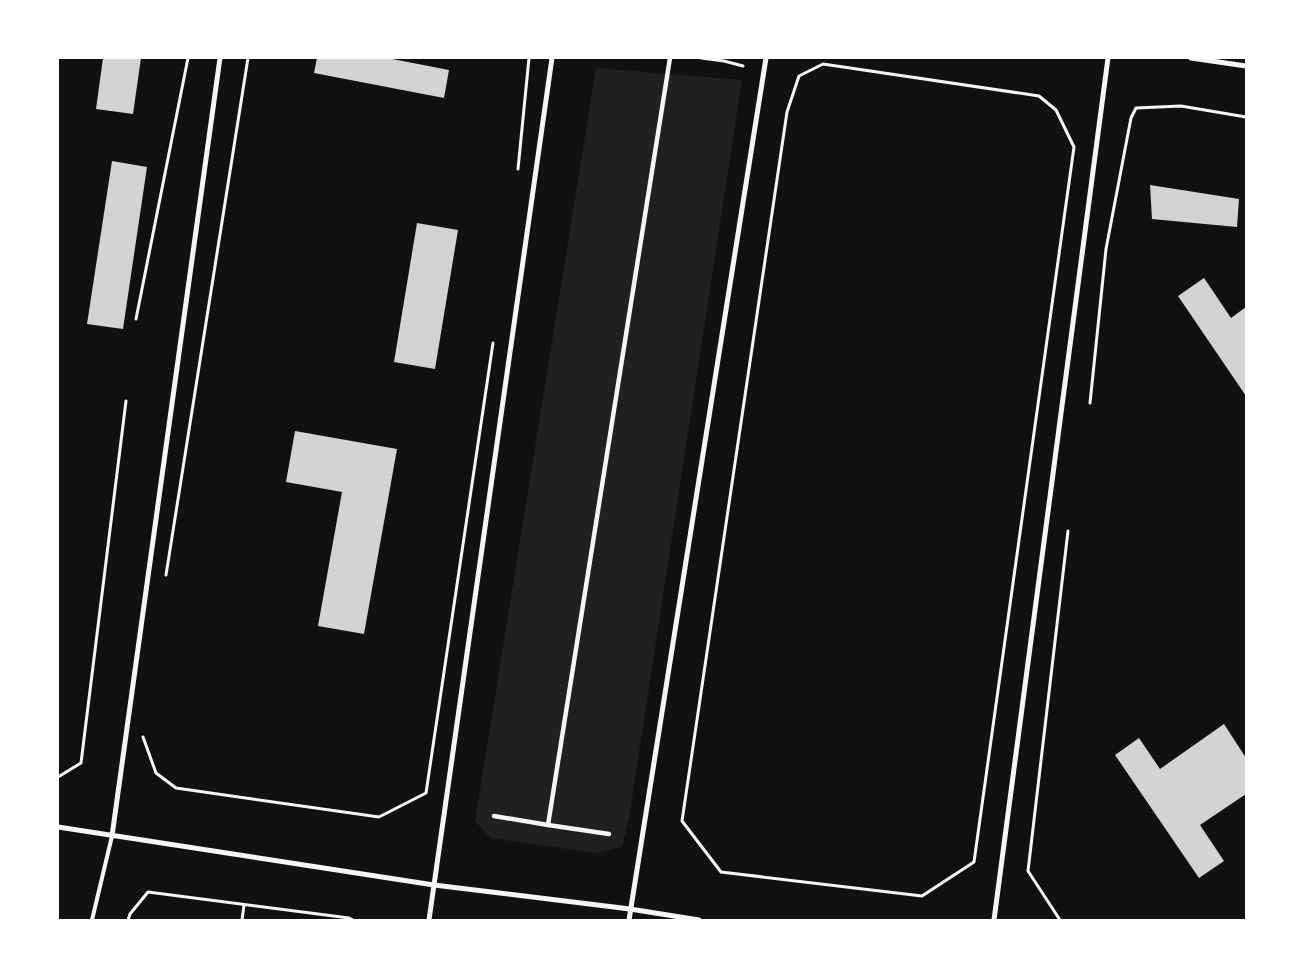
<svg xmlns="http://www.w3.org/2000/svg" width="1304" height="978" font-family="'Public Sans',sans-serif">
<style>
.green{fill:#202020}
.building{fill:#d3d3d3}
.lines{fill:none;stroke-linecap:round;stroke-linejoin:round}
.path{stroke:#f5f5f5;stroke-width:3}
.service{stroke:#f5f5f5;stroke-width:4}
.pedestrian{stroke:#f5f5f5;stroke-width:4.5}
.minor{stroke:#f5f5f5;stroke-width:5}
</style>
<rect width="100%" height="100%" fill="#111"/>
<!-- green -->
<polygon class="green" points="596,68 742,80 629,818 622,847 596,853 491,838 475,821"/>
<!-- building -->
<g class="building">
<polygon points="103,58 141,58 133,114 96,109"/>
<polygon points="317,58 387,58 449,70 444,98 314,73"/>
<polygon points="112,161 147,167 123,329 87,324"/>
<polygon points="1150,185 1239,199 1237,227 1152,219"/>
<polygon points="417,223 458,230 435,369 394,362"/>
<polygon points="1204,278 1231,318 1246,307 1246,396 1178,296"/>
<polygon points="295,431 397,449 364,634 318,626 342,492 286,482"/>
<polygon points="1224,724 1246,758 1246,794 1200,825 1224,861 1199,878 1115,755 1139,738 1160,769"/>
</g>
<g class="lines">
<!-- path -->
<g class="path">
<polyline points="701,58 724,61 743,66"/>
<polygon points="823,64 1039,96 1056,110 1074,147 974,862 922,896 721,872 682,821 787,112 799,76"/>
<polyline points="518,169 529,58"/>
<polyline points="136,319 188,58"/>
<polyline points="1090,403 1106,249 1131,118 1136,108 1181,106 1246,117"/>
<polyline points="166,575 248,58"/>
<polyline points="143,737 156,773 176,788 379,817 426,793 493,343"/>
<polyline points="58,777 81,763 126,401"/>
<polyline points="128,920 130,914 148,892 349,918 353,920"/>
<polyline points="242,920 244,905"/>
<polyline points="1060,920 1028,871 1068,531"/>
</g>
<!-- service -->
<polyline class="service" points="92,920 112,836"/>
<!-- pedestrian -->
<g class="pedestrian">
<polyline points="494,816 548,825 670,58"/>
<polyline points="548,825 609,834"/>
</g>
<!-- minor -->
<g class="minor">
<polyline points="1191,58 1246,66"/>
<polyline points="58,827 434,885 630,909 699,920"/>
<polyline points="112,836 220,58"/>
<polyline points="429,920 552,58"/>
<polyline points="629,920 766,58"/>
<polyline points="994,920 1108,58"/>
</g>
</g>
<!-- border -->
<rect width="1304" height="978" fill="none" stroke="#ffffff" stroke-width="118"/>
</svg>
